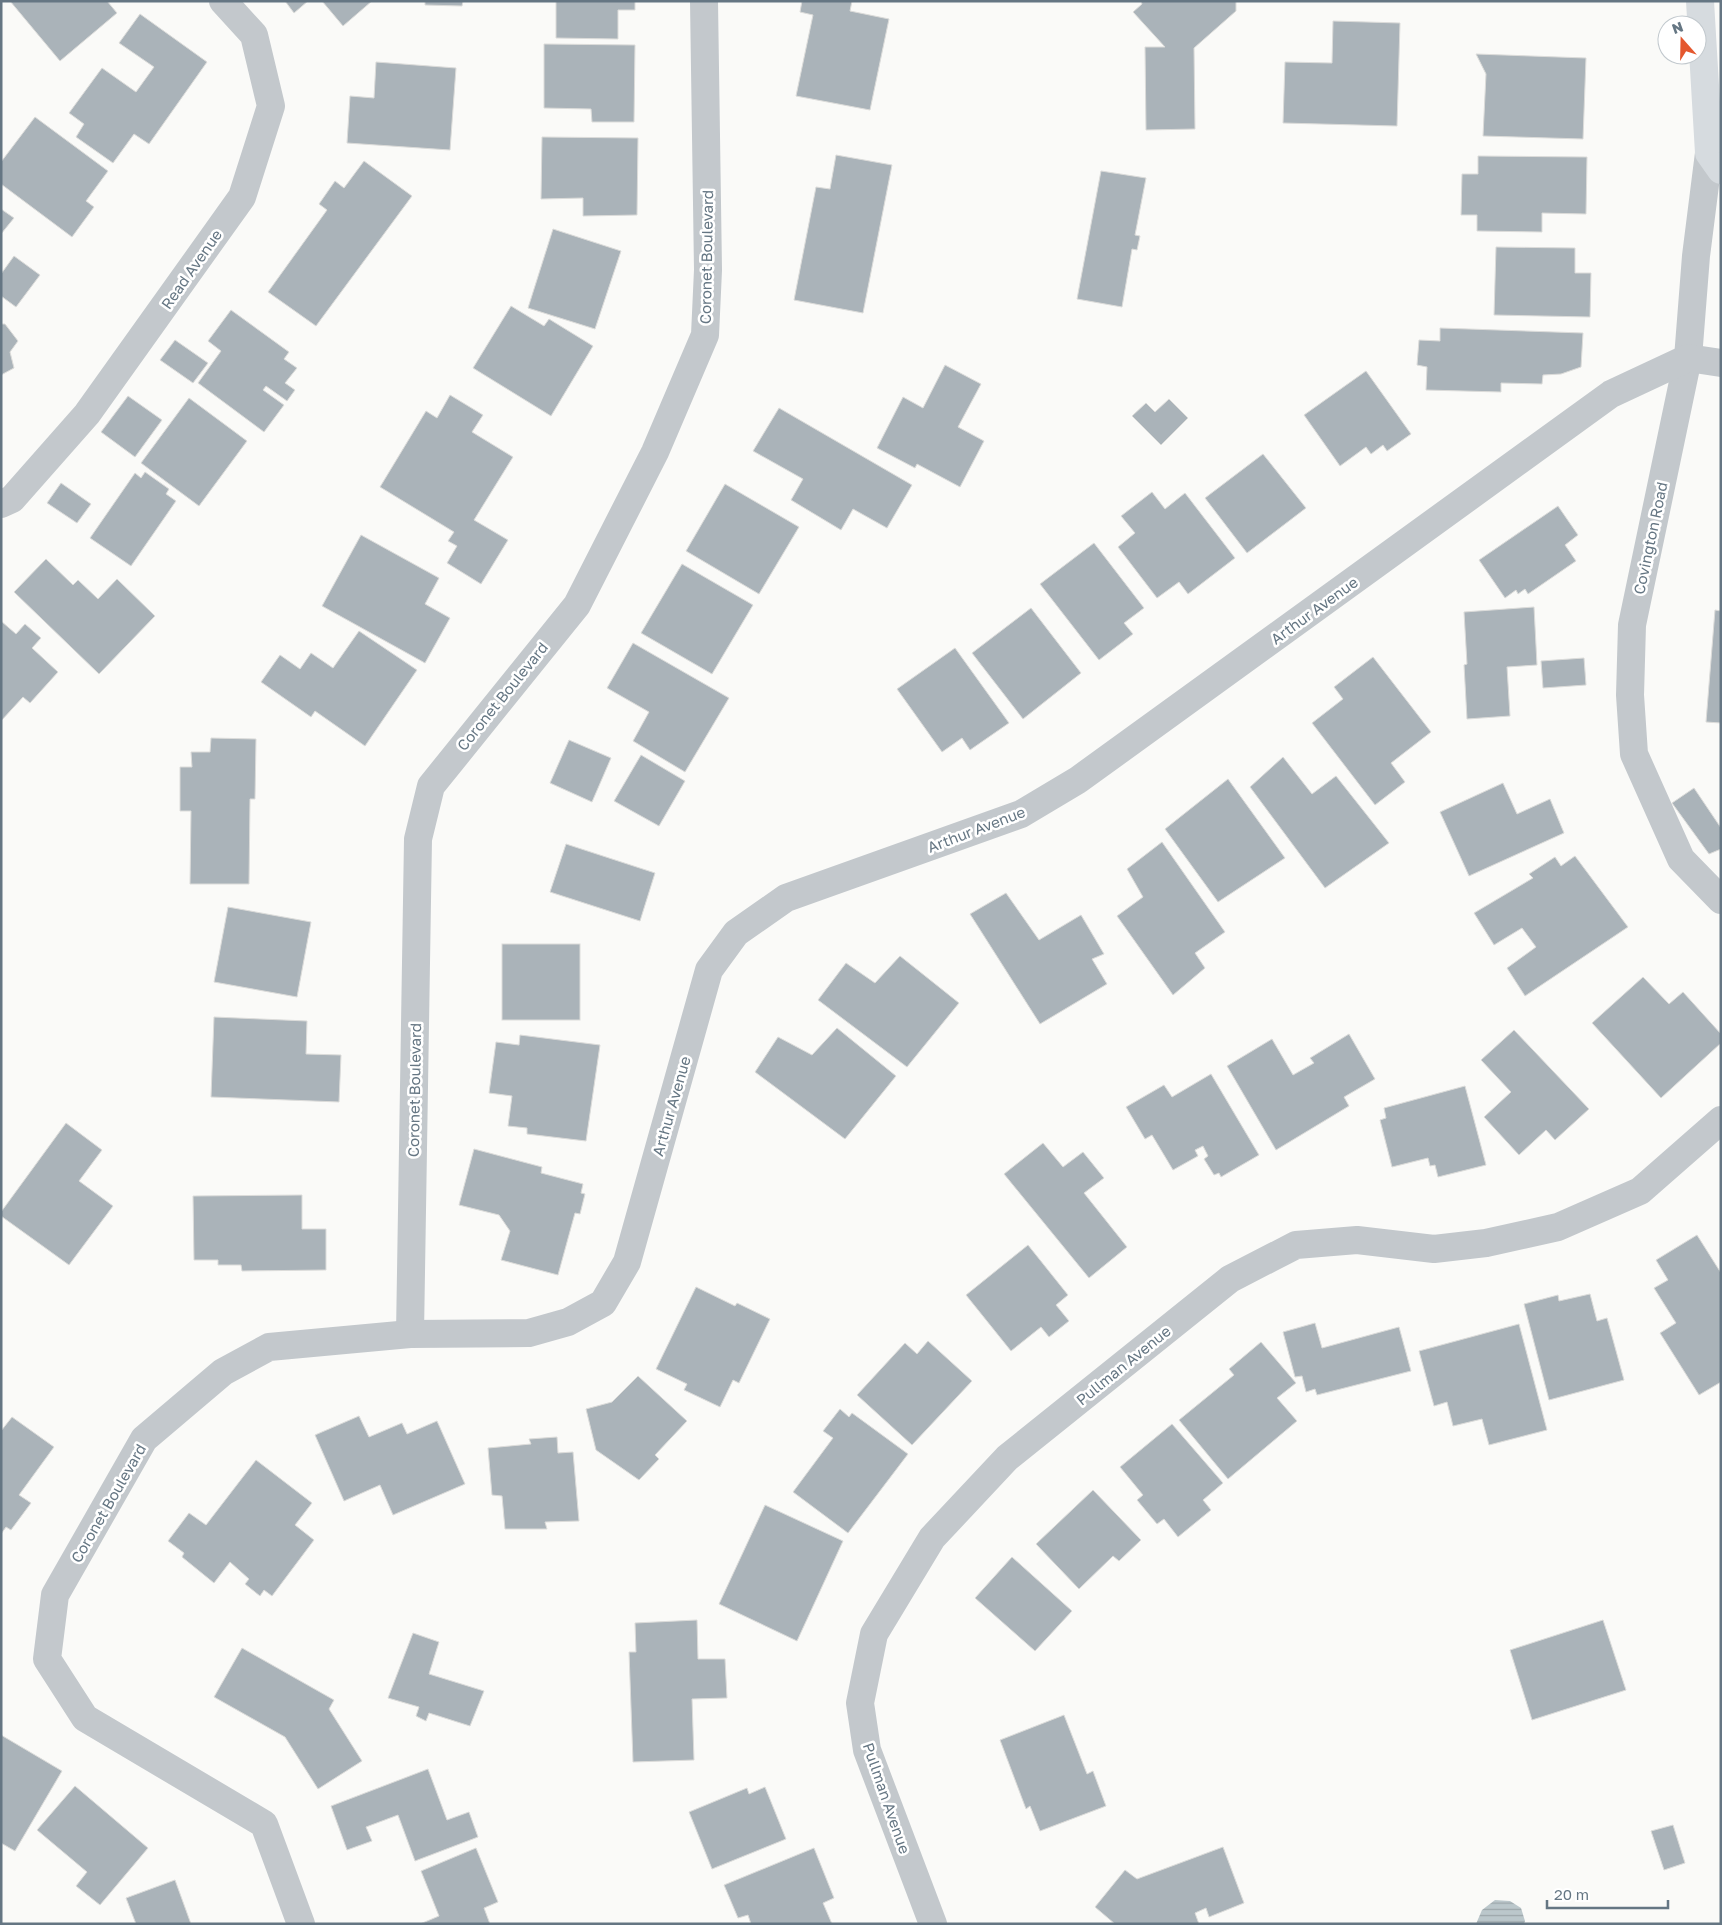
<svg xmlns="http://www.w3.org/2000/svg" width="1722" height="1925" font-family="'Golos Text',sans-serif">
<style>
.water{fill:url(#water-rules)}
.building{fill:#aab3b9;stroke:#dcdcda}
.lines{fill:none;stroke-linecap:round;stroke-linejoin:round}
.street{stroke:#c3c8cc;stroke-width:28}
.secondary{stroke:#d6dbdf;stroke-width:28}
.labels{text-anchor:middle;dominant-baseline:central;stroke-width:5;stroke-linejoin:round;paint-order:stroke}
.street-label{font-size:15px;fill:#657683;stroke:#fff}
</style>
<defs>
<pattern id="water-rules" width="6" height="5" patternUnits="userSpaceOnUse" patternTransform="scale(1.25)"><rect width="6" height="5" fill="#bbc7cb"/><path d="M0 2.5h6" fill="none" stroke="#9ca6aa"/></pattern>
</defs>
<rect width="100%" height="100%" fill="#fafaf8"/>
<!-- water -->
<polygon class="water" points="1495,1900 1510,1901 1521,1908 1525,1921 1524,1924 1476,1924 1482,1910"/>
<!-- building -->
<g class="building">
<polygon points="10,1 107,1 117,13 60,61"/>
<polygon points="285,1 308,1 294,13"/>
<polygon points="322,1 372,1 343,26"/>
<polygon points="425,1 463,1 462,6 425,5"/>
<polygon points="556,1 635,1 635,10 618,10 618,39 556,38"/>
<polygon points="802,1 852,1 850,11 889,19 870,110 796,96 813,15 800,12"/>
<polygon points="1141,1 1236,1 1236,11 1194,48 1195,129 1146,130 1145,47 1165,47 1133,12 1142,4"/>
<polygon points="140,14 207,62 149,144 134,134 113,163 76,137 84,124 69,113 102,68 136,92 154,67 119,43"/>
<polygon points="1333,21 1400,23 1397,126 1283,123 1285,62 1332,63"/>
<polygon points="544,44 635,45 634,122 592,122 591,109 544,108"/>
<polygon points="1476,54 1586,58 1583,139 1483,136 1486,74"/>
<polygon points="376,62 456,68 450,150 347,143 350,96 374,98"/>
<polygon points="35,117 108,171 86,201 94,207 72,237 1,184 1,162"/>
<polygon points="542,137 638,138 637,215 583,216 583,198 541,199"/>
<polygon points="836,155 892,165 863,313 794,300 816,187 830,189"/>
<polygon points="1478,156 1587,157 1586,214 1542,213 1542,232 1477,231 1477,215 1461,215 1462,174 1478,174"/>
<polygon points="364,161 412,196 316,326 268,292 327,210 319,204 335,181 344,188"/>
<polygon points="1101,171 1146,178 1135,235 1140,236 1137,250 1132,249 1122,307 1077,299"/>
<polygon points="1,209 14,218 1,234"/>
<polygon points="553,229 621,251 595,329 528,308"/>
<polygon points="1496,247 1575,248 1575,273 1591,273 1590,317 1494,315"/>
<polygon points="14,256 40,275 16,307 1,296 1,274"/>
<polygon points="511,306 544,326 549,319 593,346 551,416 473,368"/>
<polygon points="231,310 289,352 284,359 297,368 285,383 295,390 287,401 266,386 263,390 284,405 264,432 198,383 221,351 208,341"/>
<polygon points="1,324 5,324 18,341 10,352 14,368 1,375"/>
<polygon points="1440,328 1583,333 1581,367 1561,374 1543,375 1542,384 1501,383 1501,392 1426,390 1427,367 1417,365 1419,340 1440,341"/>
<polygon points="175,340 208,363 193,383 160,360"/>
<polygon points="945,365 981,384 958,427 984,441 960,487 917,464 915,468 877,448 903,397 923,408"/>
<polygon points="1366,371 1411,434 1387,451 1383,445 1371,454 1366,447 1340,466 1304,415"/>
<polygon points="450,395 483,415 472,432 513,457 474,520 508,540 481,584 447,563 457,546 448,541 454,532 380,487 426,411 437,418"/>
<polygon points="128,396 162,420 135,457 101,432"/>
<polygon points="189,398 247,441 199,506 141,463"/>
<polygon points="1169,399 1188,418 1161,445 1132,416 1146,403 1155,412"/>
<polygon points="779,408 912,485 887,528 853,509 841,530 791,500 803,479 753,451"/>
<polygon points="1263,454 1306,508 1247,553 1205,498"/>
<polygon points="145,472 169,489 166,494 176,501 131,566 90,538 135,473 141,478"/>
<polygon points="61,483 91,504 77,523 47,503"/>
<polygon points="725,484 799,527 759,594 686,551"/>
<polygon points="1152,492 1165,509 1185,493 1235,558 1188,594 1179,582 1157,598 1118,547 1135,533 1121,516"/>
<polygon points="1558,506 1578,535 1565,545 1576,561 1528,594 1525,589 1518,594 1516,590 1505,598 1479,560"/>
<polygon points="361,535 439,578 425,604 450,618 425,663 322,606"/>
<polygon points="1094,543 1144,608 1124,623 1133,634 1099,660 1040,584"/>
<polygon points="46,559 73,585 78,580 98,599 117,579 155,616 99,674 14,592"/>
<polygon points="682,564 753,605 712,674 641,633"/>
<polygon points="1534,607 1537,665 1507,667 1510,716 1467,719 1464,665 1467,664 1464,612"/>
<polygon points="1031,608 1081,673 1023,719 972,653"/>
<polygon points="1715,610 1721,611 1721,723 1706,722"/>
<polygon points="1,621 16,634 25,624 41,638 32,648 58,672 30,703 23,697 1,721"/>
<polygon points="359,631 417,670 365,746 315,711 311,717 261,682 280,655 300,669 311,653 333,668"/>
<polygon points="633,643 729,698 685,772 633,741 649,712 607,688"/>
<polygon points="955,648 1009,723 970,750 962,738 942,752 897,689"/>
<polygon points="1373,657 1431,732 1391,763 1405,782 1375,805 1312,723 1343,699 1334,687"/>
<polygon points="1584,658 1586,685 1543,688 1541,661"/>
<polygon points="211,738 256,739 255,799 250,799 249,884 190,884 191,811 180,811 180,767 192,767 191,752 210,752"/>
<polygon points="569,740 611,758 592,802 550,783"/>
<polygon points="641,755 685,781 659,826 614,801"/>
<polygon points="1283,757 1312,794 1336,776 1389,843 1325,888 1250,787"/>
<polygon points="1228,779 1285,858 1218,902 1165,829"/>
<polygon points="1503,783 1517,814 1550,799 1564,833 1469,876 1440,812"/>
<polygon points="1694,788 1721,828 1721,849 1709,854 1672,803"/>
<polygon points="1162,842 1225,932 1195,953 1205,968 1173,995 1117,916 1143,897 1127,869"/>
<polygon points="566,844 655,873 640,921 550,892"/>
<polygon points="1575,856 1628,927 1525,996 1507,968 1536,947 1522,928 1494,945 1474,913 1533,878 1529,874 1555,857 1561,866"/>
<polygon points="1006,893 1039,940 1081,915 1104,954 1092,959 1107,984 1040,1024 970,914"/>
<polygon points="228,907 311,922 297,997 214,982"/>
<rect x="502" y="944" width="78" height="76"/>
<polygon points="900,956 959,1003 907,1067 818,1000 846,963 875,983"/>
<polygon points="1643,977 1669,1004 1683,992 1721,1034 1721,1043 1661,1098 1592,1023"/>
<polygon points="214,1017 307,1021 306,1054 341,1055 339,1102 211,1097"/>
<polygon points="837,1028 896,1076 845,1139 755,1072 778,1037 812,1055"/>
<polygon points="1514,1030 1589,1109 1555,1140 1546,1130 1519,1155 1484,1117 1511,1092 1481,1060"/>
<polygon points="1349,1034 1375,1079 1344,1097 1349,1106 1276,1150 1227,1066 1272,1039 1293,1075 1314,1063 1310,1058"/>
<polygon points="520,1035 600,1045 586,1141 527,1134 527,1128 508,1126 512,1096 489,1093 496,1042 519,1045"/>
<polygon points="1211,1074 1259,1155 1221,1177 1219,1173 1214,1175 1204,1159 1208,1156 1203,1146 1195,1150 1198,1156 1173,1170 1152,1135 1145,1139 1126,1107 1164,1085 1172,1097"/>
<polygon points="1465,1086 1486,1165 1438,1177 1435,1165 1430,1166 1428,1158 1392,1167 1380,1120 1386,1118 1384,1108"/>
<polygon points="66,1123 102,1150 79,1181 113,1206 69,1265 1,1216 1,1212"/>
<polygon points="1043,1143 1063,1167 1083,1152 1104,1178 1084,1193 1127,1247 1089,1278 1004,1174"/>
<polygon points="474,1149 542,1167 541,1173 583,1184 581,1193 585,1194 580,1214 575,1213 558,1275 501,1260 510,1231 499,1215 459,1205"/>
<polygon points="302,1195 302,1229 326,1229 326,1270 242,1271 241,1265 218,1265 218,1260 194,1260 193,1196"/>
<polygon points="1697,1235 1721,1273 1721,1382 1699,1395 1660,1333 1676,1323 1654,1288 1668,1280 1656,1260"/>
<polygon points="1028,1245 1068,1295 1056,1305 1069,1321 1049,1337 1041,1327 1011,1351 966,1295"/>
<polygon points="696,1287 735,1306 737,1303 770,1319 739,1383 733,1380 720,1407 684,1390 687,1384 656,1369"/>
<polygon points="1590,1294 1597,1321 1607,1318 1624,1380 1549,1400 1524,1304 1558,1295 1559,1301"/>
<polygon points="1315,1323 1322,1348 1399,1327 1411,1371 1317,1395 1315,1389 1306,1392 1302,1376 1295,1377 1283,1332"/>
<polygon points="1519,1324 1547,1430 1489,1445 1482,1419 1453,1426 1447,1402 1434,1406 1419,1351"/>
<polygon points="928,1341 972,1381 912,1445 857,1395 905,1343 917,1354"/>
<polygon points="1261,1342 1296,1383 1277,1398 1297,1421 1228,1479 1179,1420 1234,1375 1229,1369"/>
<polygon points="638,1376 687,1421 655,1455 659,1459 639,1480 596,1450 586,1409 612,1402"/>
<polygon points="840,1409 849,1417 852,1413 908,1454 848,1533 793,1492 833,1438 823,1431"/>
<polygon points="359,1416 369,1437 402,1423 407,1434 437,1421 465,1484 393,1515 380,1485 344,1501 315,1435"/>
<polygon points="12,1417 54,1447 19,1495 31,1503 11,1530 6,1527 1,1534 1,1431"/>
<polygon points="1172,1424 1223,1483 1203,1500 1211,1510 1178,1537 1164,1519 1157,1524 1137,1500 1143,1495 1120,1467"/>
<polygon points="557,1437 558,1453 573,1452 579,1521 545,1522 547,1529 505,1529 502,1496 492,1495 488,1448 531,1444 529,1439"/>
<polygon points="256,1460 312,1503 295,1525 314,1540 272,1596 264,1590 260,1596 245,1584 249,1579 230,1562 214,1583 182,1557 184,1553 168,1541 189,1513 206,1525"/>
<polygon points="1093,1490 1141,1540 1119,1561 1113,1556 1079,1589 1036,1544"/>
<polygon points="765,1505 843,1541 797,1641 719,1604"/>
<polygon points="1012,1557 1072,1611 1035,1651 975,1598"/>
<polygon points="697,1620 698,1659 725,1659 727,1698 692,1699 694,1760 633,1762 629,1652 636,1652 635,1623"/>
<polygon points="1603,1620 1626,1690 1532,1720 1510,1650"/>
<polygon points="413,1633 439,1642 429,1674 484,1691 470,1726 429,1713 426,1721 416,1716 419,1707 388,1698"/>
<polygon points="242,1648 334,1700 329,1709 362,1761 318,1789 285,1737 214,1697"/>
<polygon points="1064,1715 1087,1774 1093,1771 1106,1806 1040,1831 1030,1806 1026,1809 1000,1740"/>
<polygon points="1,1735 62,1771 15,1851 1,1843"/>
<polygon points="428,1769 447,1820 469,1812 478,1837 415,1861 398,1815 366,1827 372,1841 347,1850 331,1806"/>
<polygon points="75,1786 148,1848 100,1905 76,1886 87,1872 37,1830"/>
<polygon points="765,1787 786,1839 712,1869 689,1812 747,1788 749,1794"/>
<polygon points="1673,1825 1685,1863 1664,1870 1651,1831"/>
<polygon points="1223,1847 1244,1903 1209,1917 1206,1908 1195,1913 1199,1924 1115,1924 1095,1907 1125,1870 1137,1879"/>
<polygon points="476,1848 498,1902 484,1908 490,1924 420,1924 439,1916 421,1871"/>
<polygon points="814,1848 834,1898 823,1903 832,1924 751,1924 748,1915 738,1918 724,1885"/>
<polygon points="175,1880 191,1924 136,1924 126,1898"/>
</g>
<g class="lines">
<!-- street -->
<g class="street">
<polyline points="1709,153 1696,256 1688,358 1632,625 1630,695 1634,754 1681,859 1721,900"/>
<polyline points="1,504 12,499 87,414 242,197 271,106 254,35 223,1"/>
<polyline points="410,1334 418,839 431,786 577,605 655,452 705,335 708,270 704,1"/>
<polyline points="301,1924 264,1824 85,1718 47,1659 55,1595 144,1439 223,1372 269,1347 410,1334 529,1333 568,1322 603,1303 627,1262 709,970 736,933 786,898 1021,814 1078,780 1611,394 1688,358 1721,363"/>
<polyline points="933,1924 867,1750 860,1703 874,1634 932,1538 1007,1458 1230,1279 1296,1245 1357,1240 1434,1249 1486,1243 1558,1227 1640,1191 1721,1120"/>
</g>
<!-- secondary -->
<polyline class="secondary" points="1700,1 1709,153 1721,170"/>
</g>
<g class="labels">
<!-- street labels -->
<g class="street-label">
<text transform="translate(706 257) rotate(-89)">Coronet Boulevard</text>
<text transform="translate(191 269) rotate(-55)">Read Avenue</text>
<text transform="translate(1650 538) rotate(-78)">Covington Road</text>
<text transform="translate(1314 610) rotate(-36)">Arthur Avenue</text>
<text transform="translate(502 696) rotate(-51)">Coronet Boulevard</text>
<text transform="translate(976 829) rotate(-21)">Arthur Avenue</text>
<text transform="translate(414 1090) rotate(-89)">Coronet Boulevard</text>
<text transform="translate(671 1106) rotate(-74)">Arthur Avenue</text>
<text transform="translate(1123 1365) rotate(-39)">Pullman Avenue</text>
<text transform="translate(108 1503) rotate(-60)">Coronet Boulevard</text>
<text transform="translate(887 1798) rotate(71)">Pullman Avenue</text>
</g>
</g>
<!-- border -->
<rect width="1722" height="1925" fill="none" stroke="#657683" stroke-width="5"/>
<!-- north arrow -->
<g transform="translate(1682 40) rotate(340)"><circle r="24" fill="#ffffff" stroke="#c1c8cd"/>
<path d="M0-4L9 19L0 12L-9 19Z" fill="#e4572e"/>
<text y="-8" font-size="14" font-weight="bold" text-anchor="middle" fill="#657683">N</text>
</g>
<!-- scale -->
<path d="M1547 1900v8h121v-8" fill="none" stroke="#657683" stroke-width="2.5"/>
<text x="1554" y="1900" font-size="15" fill="#657683" stroke="#ffffff" stroke-width="4" paint-order="stroke">20 m</text>
</svg>
